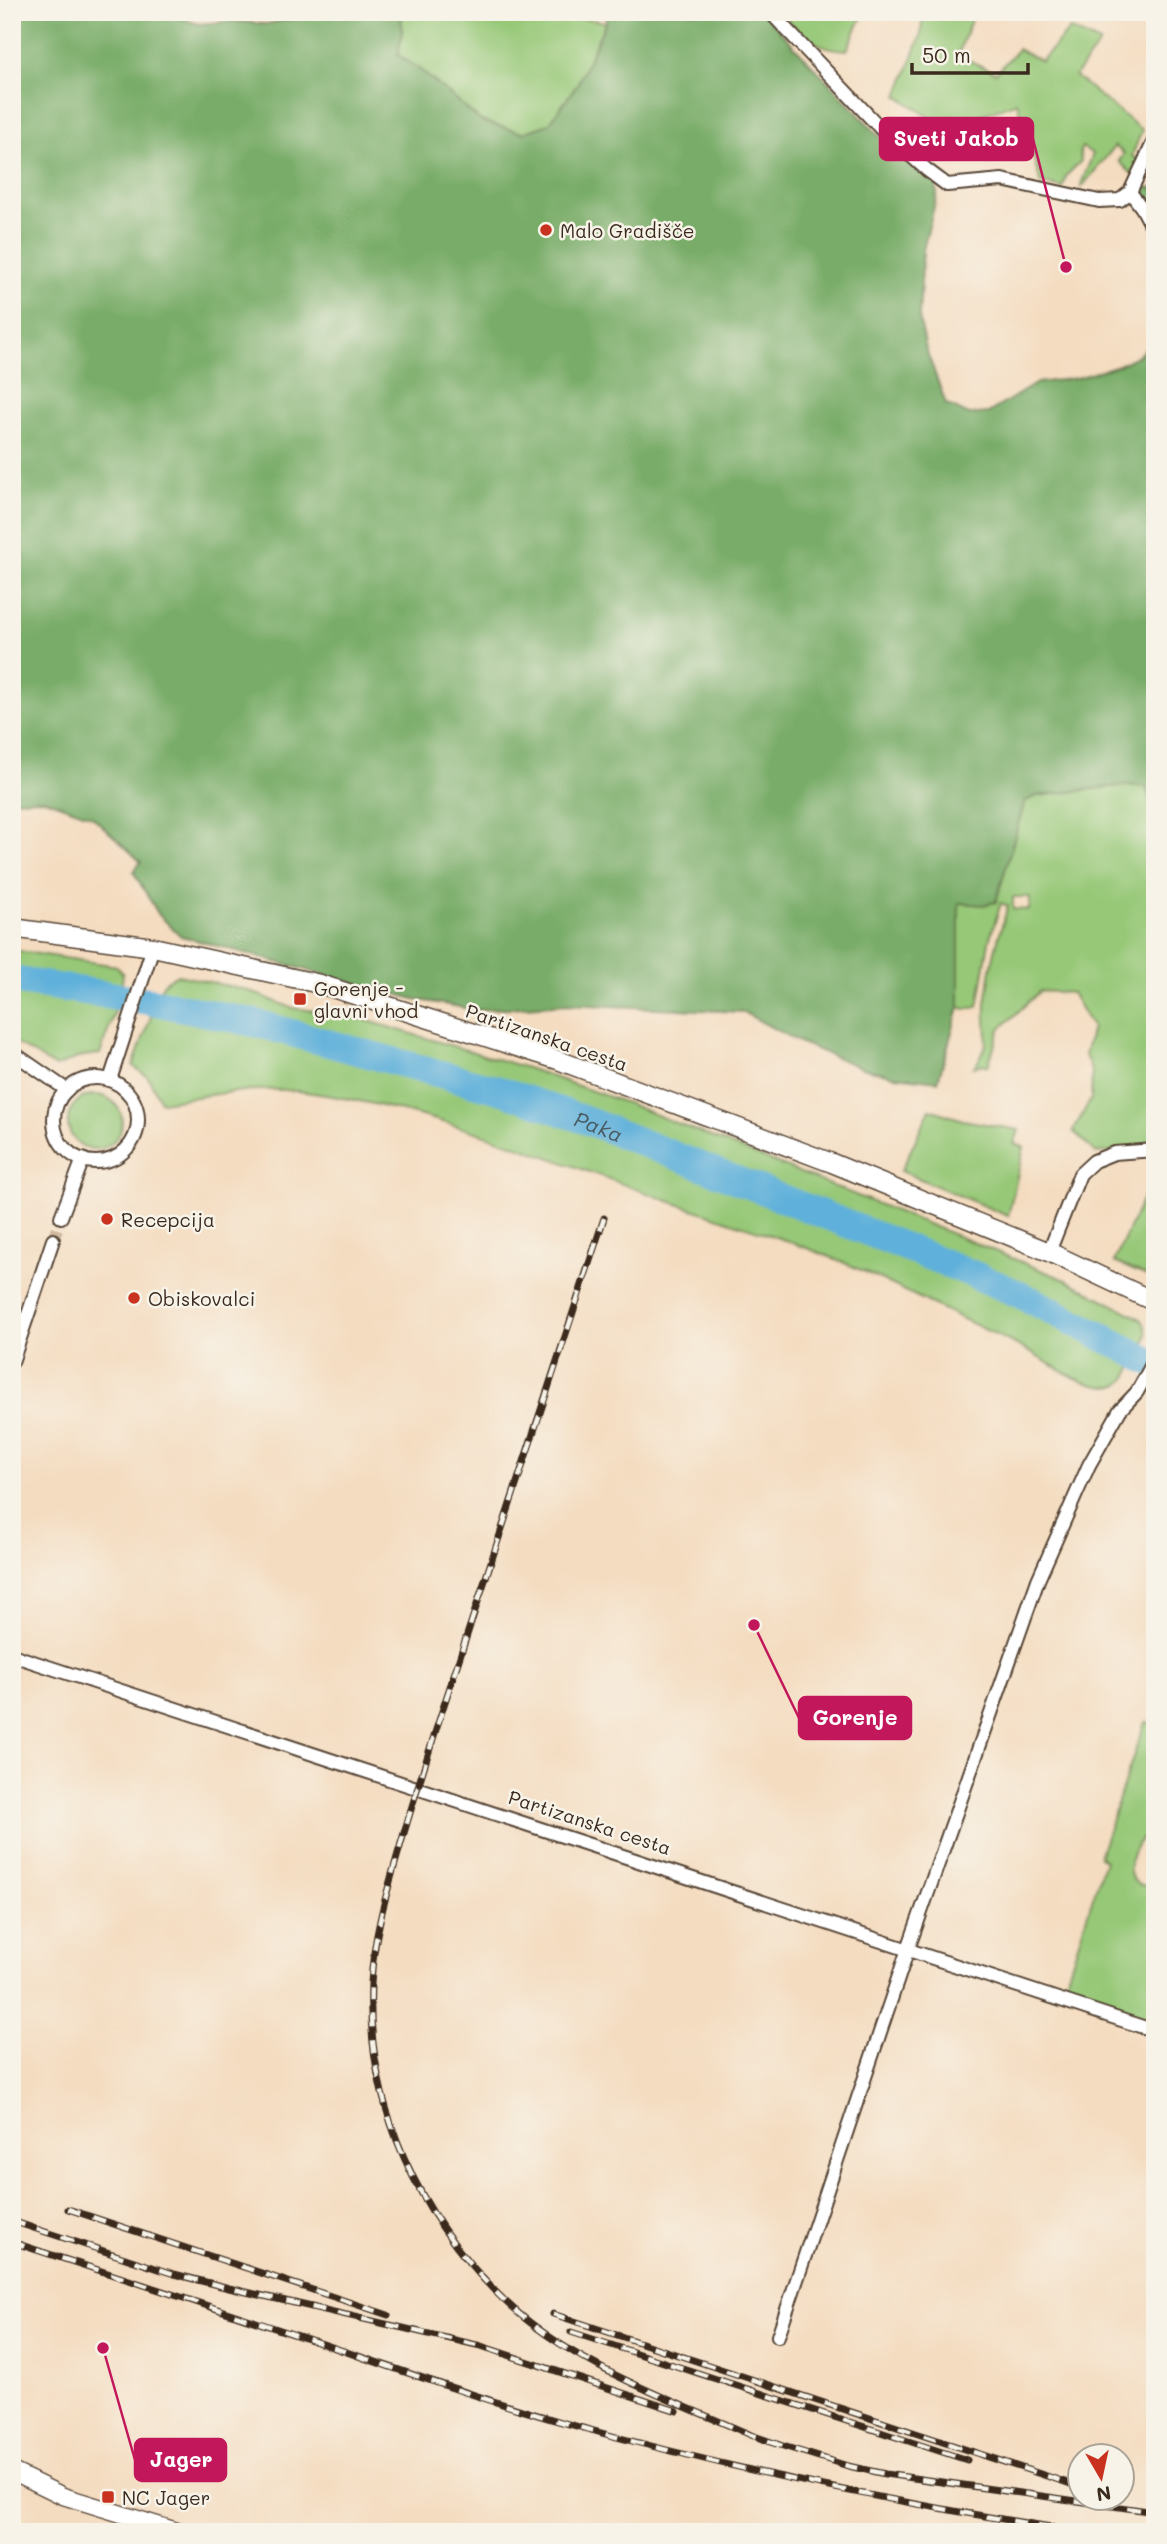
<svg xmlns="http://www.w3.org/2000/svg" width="1167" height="2544" font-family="Mali,sans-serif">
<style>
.green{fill:#96c877;stroke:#68794a;stroke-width:2;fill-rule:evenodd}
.forest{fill:#78ac68;stroke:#5a6b43;stroke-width:2}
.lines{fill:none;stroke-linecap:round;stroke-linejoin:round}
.river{stroke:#5fb0da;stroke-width:28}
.minor-tunnel{stroke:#cfb8a0;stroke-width:12;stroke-dasharray:12 6;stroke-linecap:butt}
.minor-casing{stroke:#574536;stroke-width:16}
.tertiary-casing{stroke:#574536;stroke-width:19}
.secondary-casing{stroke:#574536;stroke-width:21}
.minor{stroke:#fff;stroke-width:12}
.tertiary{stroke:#fff;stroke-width:16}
.secondary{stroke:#fff;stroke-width:18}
.rail-casing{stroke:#3b2a1e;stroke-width:7}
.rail{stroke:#f7f3e8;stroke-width:4.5;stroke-dasharray:13;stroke-linecap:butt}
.poi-dot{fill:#c8321e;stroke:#f7f3e8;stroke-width:2.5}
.labels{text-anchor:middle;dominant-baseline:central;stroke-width:5;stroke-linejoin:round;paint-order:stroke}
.poi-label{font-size:19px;fill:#3b2a1e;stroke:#f7f3e8;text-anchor:start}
.street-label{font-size:19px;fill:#3b2a1e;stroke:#f7f3e8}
.water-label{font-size:21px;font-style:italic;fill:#485960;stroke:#f7f3e8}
.leader{fill:none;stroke:#c2185b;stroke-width:2.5}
.callout-dot{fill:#c2185b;stroke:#f7f3e8;stroke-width:2.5}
.callout{fill:#c2185b;stroke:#c2185b;stroke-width:2.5}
.callout-label{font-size:21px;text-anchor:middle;font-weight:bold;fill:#fff}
</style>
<rect width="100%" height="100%" fill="#f7f3e8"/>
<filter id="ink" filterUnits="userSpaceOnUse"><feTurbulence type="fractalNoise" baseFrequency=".0143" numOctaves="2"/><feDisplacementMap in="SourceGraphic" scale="14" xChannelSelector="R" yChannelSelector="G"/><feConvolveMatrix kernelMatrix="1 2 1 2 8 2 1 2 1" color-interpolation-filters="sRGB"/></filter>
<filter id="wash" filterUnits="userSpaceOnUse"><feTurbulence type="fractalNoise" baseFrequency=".00686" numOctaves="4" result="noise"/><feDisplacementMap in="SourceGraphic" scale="28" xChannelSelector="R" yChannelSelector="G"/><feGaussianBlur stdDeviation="1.57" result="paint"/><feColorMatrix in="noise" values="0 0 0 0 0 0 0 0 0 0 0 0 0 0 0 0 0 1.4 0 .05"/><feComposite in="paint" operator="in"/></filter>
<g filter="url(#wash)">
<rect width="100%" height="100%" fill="#f4dcc0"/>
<!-- green -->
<g class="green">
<polygon points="401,12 580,12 580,18 606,22 577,85 560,108 549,124 523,133 481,121 419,69 398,55 402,34"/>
<path d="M 779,12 L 864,12 L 847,50 C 815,49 801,34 779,12 Z"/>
<polygon points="923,12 974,12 958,55 996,73 1018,49 1041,61 1070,29 1100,43 1075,76 1142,130 1132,156 1139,160 1132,174 1119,161 1124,154 1115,146 1081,188 1081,184 1093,154 1082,147 1080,151 1081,161 1066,176 1063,188 1041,183 1017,102 946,128 898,96 921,35"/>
<path d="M 1126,785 L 1146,787 L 1155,818 L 1155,1136 L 1151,1148 L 1096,1153 L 1073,1131 L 1091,1099 L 1092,1073 L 1085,1055 L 1092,1027 L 1072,993 L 1040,991 L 1000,1029 L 988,1066 L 983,1064 L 974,1067 C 994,1041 984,1032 986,1004 C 987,995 989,985 990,976 C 993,952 1001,929 1008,906 L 1001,903 L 989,941 L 978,1007 L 966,1009 L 959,1007 L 959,902 L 983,905 L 996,902 L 1025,801 L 1036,796 ZM 1013,897 L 1030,897 L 1029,910 L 1013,909 Z"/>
<polygon points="12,950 117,966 123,974 121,991 12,974"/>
<path d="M 178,975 L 246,990 L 292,1008 L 348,1015 L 527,1068 L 629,1104 L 997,1252 L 1068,1281 L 1141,1319 C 1149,1329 1147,1338 1143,1349 L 1010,1282 L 604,1120 L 460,1072 L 376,1048 L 158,996 C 162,984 165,979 178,975 Z"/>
<polygon points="12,985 118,1002 100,1054 82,1056 56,1067 12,1041"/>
<path d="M 154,1008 L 268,1031 L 454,1081 L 565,1118 L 942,1268 L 1001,1293 L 1136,1361 C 1129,1374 1124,1388 1107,1387 C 1079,1386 1042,1358 1017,1345 C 969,1322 922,1299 874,1276 C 808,1245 735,1224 666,1200 C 547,1157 425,1106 297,1091 C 252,1086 206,1096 161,1102 L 148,1077 L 133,1066 Z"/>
<circle cx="95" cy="1122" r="27"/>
<polygon points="930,1109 963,1120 1019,1130 1014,1144 1024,1147 1008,1216 901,1171"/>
<polygon points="1155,1171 1155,1265 1149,1277 1114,1262"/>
<path d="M 1145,1722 L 1155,1724 L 1155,1845 L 1142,1838 C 1130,1851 1120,1885 1147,1886 L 1155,1876 L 1155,2020 L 1063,1990 L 1105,1860 L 1099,1857 Z"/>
</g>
<!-- forest -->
<g class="forest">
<polygon points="12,12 162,12 199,24 234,21 266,24 292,19 298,12 401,12 402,34 398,55 419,69 481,121 523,133 549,124 577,85 606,22 607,12 762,12 881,138 936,182 937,195 923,250 919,317 926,349 946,404 969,415 988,413 1037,383 1077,378 1119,365 1139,355 1155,337 1155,818 1146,787 1126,785 1037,796 1025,801 996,902 983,905 959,903 959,1007 938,1081 895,1076 862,1068 801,1043 743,1012 568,1004 477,1010 414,999 181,936 159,915 133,871 141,862 92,816 44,799 12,800"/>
<polygon points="1141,186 1155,188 1155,216 1141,201"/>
</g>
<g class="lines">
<!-- river -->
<path class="river" id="s1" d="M 12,980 L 161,1003 L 259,1024 L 506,1092 L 593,1123 L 968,1272 L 1023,1296 L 1155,1364"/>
</g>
</g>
<g filter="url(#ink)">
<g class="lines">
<!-- minor-tunnel -->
<polyline class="minor-tunnel" points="53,1240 61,1217"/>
<defs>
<g id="minor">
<polyline points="770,12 885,133 927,170 947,185 1002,180 1099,201 1120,200 1130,192 1155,139"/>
<polyline points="1130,192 1142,208 1155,232"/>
<polyline points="12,1052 67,1090"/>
<circle cx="96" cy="1120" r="42"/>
<polyline points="110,1080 153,947"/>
<polyline points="61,1217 83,1159"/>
<polyline points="1049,1252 1080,1174 1094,1161 1114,1153 1155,1150"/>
<polyline points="12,1362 53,1240"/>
<polyline points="12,1655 1155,2031"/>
<polyline points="778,2336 908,1949 1038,1580 1089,1465 1120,1410 1137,1392 1155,1359"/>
</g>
<polyline id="tertiary" points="12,2471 63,2496 180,2532"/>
<polyline id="secondary" points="12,928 153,947 320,984 558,1060 832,1163 1049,1252 1155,1302"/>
</defs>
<!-- minor casing -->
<use href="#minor" class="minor-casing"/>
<!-- tertiary casing -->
<use href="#tertiary" class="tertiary-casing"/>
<!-- secondary casing -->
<use href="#secondary" class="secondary-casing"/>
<!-- minor -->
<use href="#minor" class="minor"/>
<!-- tertiary -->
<use href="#tertiary" class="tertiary"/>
<!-- secondary -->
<use href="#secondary" class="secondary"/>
<defs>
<g id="rail">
<path d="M 604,1218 C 551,1381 497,1543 444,1705 C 428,1754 413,1802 399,1850 C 386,1895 373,1938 371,1984 C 366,2105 419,2219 505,2301 C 572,2365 667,2398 751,2435 L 777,2444"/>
<polyline points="68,2209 388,2315"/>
<polyline points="12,2221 174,2274 229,2288 481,2346 677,2411"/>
<path d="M 12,2242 C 117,2276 221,2310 326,2345 C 405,2372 484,2400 565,2423 C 736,2471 909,2506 1084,2532"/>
<polyline points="553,2314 1080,2487"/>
<polyline points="571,2332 967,2460"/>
<polyline points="770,2442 848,2466 885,2474 1155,2512"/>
</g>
</defs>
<!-- rail casing -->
<use href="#rail" class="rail-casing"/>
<!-- rail -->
<use href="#rail" class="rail"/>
</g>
</g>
<!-- markers -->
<g class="poi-dot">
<circle cx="546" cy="230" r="7"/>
<rect x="293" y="992" width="14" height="14" rx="3.5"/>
<circle cx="107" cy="1219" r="7"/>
<circle cx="134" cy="1298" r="7"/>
<rect x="101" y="2490" width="14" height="14" rx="3.5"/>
</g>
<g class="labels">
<!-- poi labels -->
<g class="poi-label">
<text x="560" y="230">Malo Gradišče</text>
<text x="314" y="988">Gorenje -<tspan x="314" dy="22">glavni vhod</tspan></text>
<text x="121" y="1219">Recepcija</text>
<text x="148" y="1298">Obiskovalci</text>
<text x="122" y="2497">NC Jager</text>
</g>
<!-- street labels -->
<g class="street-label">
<text transform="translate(547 1037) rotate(19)">Partizanska cesta</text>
<text transform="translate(590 1822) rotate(18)">Partizanska cesta</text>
</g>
<!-- water labels -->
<g class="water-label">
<text stroke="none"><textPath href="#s1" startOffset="606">Paka</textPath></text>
</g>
</g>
<!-- callouts -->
<path class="leader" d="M1066 267L1033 139M754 1625L799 1718M103 2348L135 2460"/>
<g class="callout-dot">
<circle cx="1066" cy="267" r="7"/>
<circle cx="754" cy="1625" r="7"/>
<circle cx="103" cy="2348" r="7"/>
</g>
<g class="callout">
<rect x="880" y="118" width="153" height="42" rx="7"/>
<rect x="799" y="1697" width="112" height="42" rx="7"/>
<rect x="135" y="2439" width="91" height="42" rx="7"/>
</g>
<g class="callout-label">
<text x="956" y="146">Sveti Jakob</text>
<text x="855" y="1725">Gorenje</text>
<text x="181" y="2467">Jager</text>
</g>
<!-- margin -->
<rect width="1167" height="2544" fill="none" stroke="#f7f3e8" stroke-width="42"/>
<!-- north arrow -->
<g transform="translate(1101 2477) rotate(171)"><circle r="33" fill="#f7f3e8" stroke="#aca397" stroke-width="2"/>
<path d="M0-5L12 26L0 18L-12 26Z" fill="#c8321e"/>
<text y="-10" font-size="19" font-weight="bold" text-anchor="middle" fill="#3b2a1e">N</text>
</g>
<!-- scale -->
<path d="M912 63v10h116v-10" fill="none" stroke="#3b2a1e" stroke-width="3.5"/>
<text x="922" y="63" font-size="21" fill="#3b2a1e" stroke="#f7f3e8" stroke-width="5" paint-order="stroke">50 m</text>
</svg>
